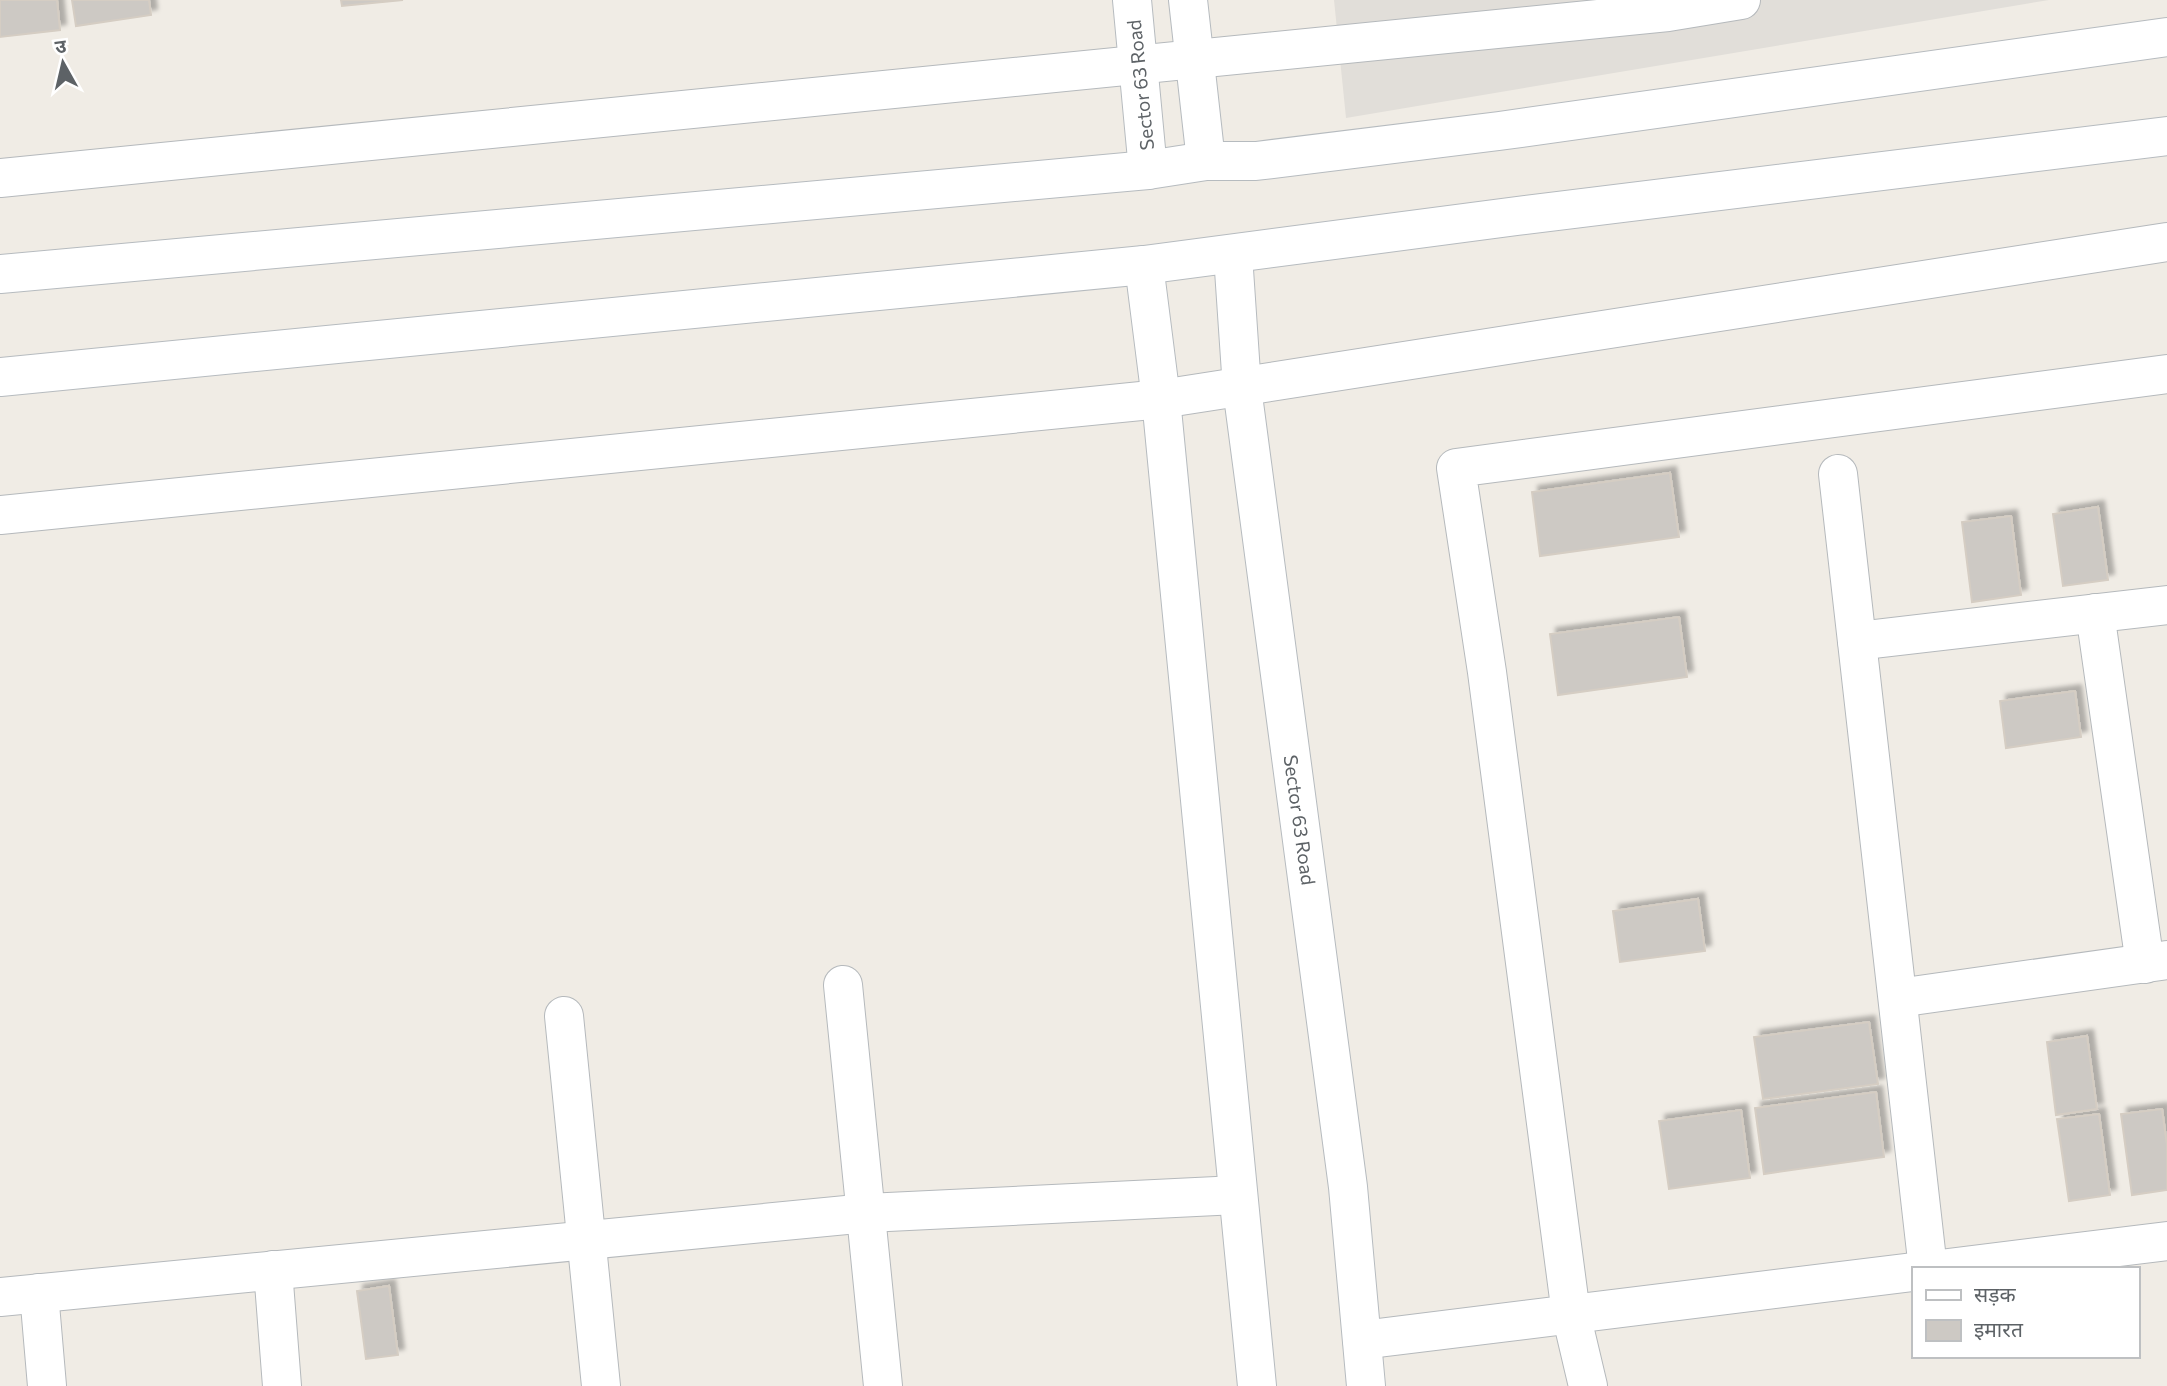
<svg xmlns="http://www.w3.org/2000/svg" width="2167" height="1386" font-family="Commissioner,'Noto Sans Devanagari',sans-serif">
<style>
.industrial{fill:#e1ded9}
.building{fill:#cdc9c4;stroke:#d5cdc3;stroke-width:2;filter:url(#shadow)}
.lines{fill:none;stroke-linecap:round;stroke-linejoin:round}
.street-casing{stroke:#b5b9bc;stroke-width:40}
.secondary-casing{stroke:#b6bbbf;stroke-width:40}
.street{stroke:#fff;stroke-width:38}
.secondary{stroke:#fff;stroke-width:38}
.labels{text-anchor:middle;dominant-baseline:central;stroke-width:7;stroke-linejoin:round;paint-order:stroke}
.street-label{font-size:19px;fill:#5d6266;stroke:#fff}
</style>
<defs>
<filter id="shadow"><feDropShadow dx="6" dy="-6" stdDeviation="2" flood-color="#0004"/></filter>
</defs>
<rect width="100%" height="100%" fill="#f0ece5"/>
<!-- industrial -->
<polygon class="industrial" points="1334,0 2049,0 1346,118"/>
<!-- building -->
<g class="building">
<polygon points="0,0 57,0 60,30 0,37"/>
<polygon points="72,0 149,0 151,15 76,26"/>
<polygon points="341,0 403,0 342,6"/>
<polygon points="1670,473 1679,537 1540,556 1532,492"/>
<polygon points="2098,507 2108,580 2063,586 2053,514"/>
<polygon points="2011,516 2021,595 1972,602 1962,522"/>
<polygon points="1679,617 1687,677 1558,695 1550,634"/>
<polygon points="2075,691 2081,737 2006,748 2000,701"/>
<polygon points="1698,899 1705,951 1620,962 1613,911"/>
<polygon points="1869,1022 1878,1084 1763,1099 1754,1037"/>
<polygon points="2087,1036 2097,1109 2056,1115 2047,1042"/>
<polygon points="1876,1092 1884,1157 1764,1174 1755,1108"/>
<polygon points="2162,1109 2167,1145 2167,1190 2132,1195 2121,1114"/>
<polygon points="1741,1110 1750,1178 1669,1189 1659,1121"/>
<polygon points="2099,1114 2110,1195 2069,1201 2057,1119"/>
<polygon points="389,1286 398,1355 366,1359 357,1291"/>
</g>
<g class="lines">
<defs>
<g id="street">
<polyline points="0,178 1668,12 1741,0"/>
<polyline points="1838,474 1928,1269"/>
<polyline points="0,515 1161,399 2167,242"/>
<polyline points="2095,613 2145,964"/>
<polyline points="1857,641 2167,605"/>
<polyline points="843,985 883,1386"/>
<polyline points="1898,998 2167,960"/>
<polyline points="564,1016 601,1386"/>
<polyline points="1940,1269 2167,1241"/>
<polyline points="273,1270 282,1386"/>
<polyline points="39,1293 47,1386"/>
<polyline points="0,1297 867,1213 1237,1195"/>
<polyline points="1362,1340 1913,1272"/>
<polyline points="1588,1386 1571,1314 1487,672 1456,468 2167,374"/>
</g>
<g id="secondary">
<polyline points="1132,0 1148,170"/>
<polyline points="1188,0 1206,161"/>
<polyline points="1233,255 1242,388 1348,1187 1366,1386"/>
<polyline points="1144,265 1161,399 1257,1386"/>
<polyline points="0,274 1148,170 1206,161 1256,161 1499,131 2167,37"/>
<polyline points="0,377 1144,265 1517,216 2167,136"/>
</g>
</defs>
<!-- street casing -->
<use href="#street" class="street-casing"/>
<!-- secondary casing -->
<use href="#secondary" class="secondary-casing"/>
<!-- street -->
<use href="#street" class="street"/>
<!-- secondary -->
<use href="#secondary" class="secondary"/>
</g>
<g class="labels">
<!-- street labels -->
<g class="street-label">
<text transform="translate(1140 85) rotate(-96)">Sector 63 Road</text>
<text transform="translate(1300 820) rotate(82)">Sector 63 Road</text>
</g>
</g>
<!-- legend -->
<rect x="1912" y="1267" width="228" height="91" fill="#ffffff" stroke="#bec0c2" stroke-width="2"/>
<rect x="1926" y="1290" width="35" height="10" fill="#ffffff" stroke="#bec0c2" stroke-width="2"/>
<text x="1974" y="1302" font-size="21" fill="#5d6266">सड़क</text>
<rect x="1926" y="1320" width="35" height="21" fill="#cdc9c4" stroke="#bec0c2" stroke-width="2"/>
<text x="1974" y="1337" font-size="21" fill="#5d6266">इमारत</text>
<!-- north arrow -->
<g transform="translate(63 63) rotate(352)" stroke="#ffffff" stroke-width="5" paint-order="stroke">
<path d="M0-5L12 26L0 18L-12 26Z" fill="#5d6266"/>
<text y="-10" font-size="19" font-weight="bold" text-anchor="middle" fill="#5d6266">उ</text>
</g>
</svg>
